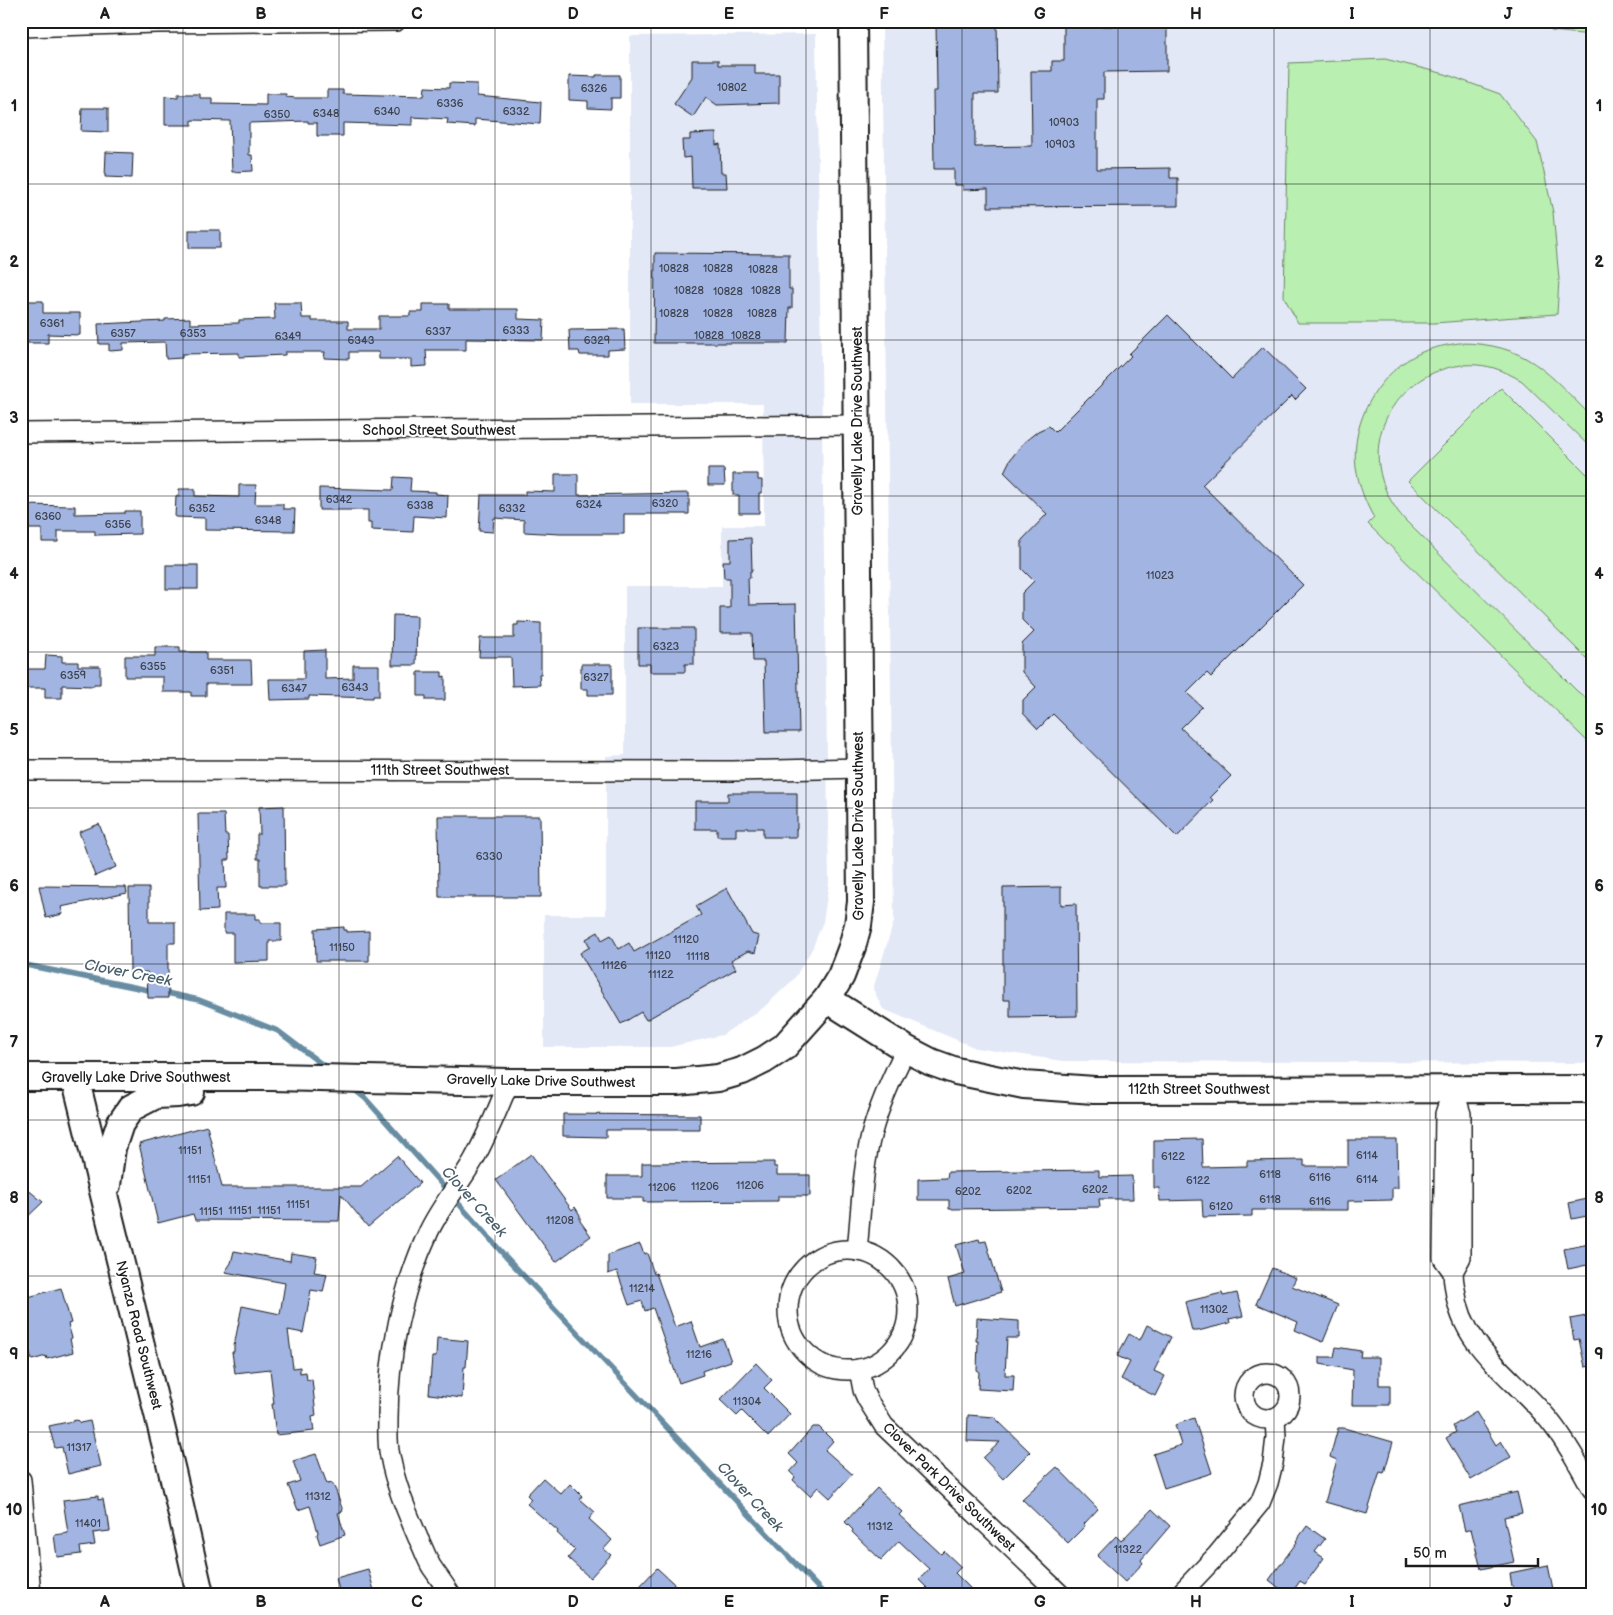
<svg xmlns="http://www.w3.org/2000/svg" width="1613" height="1615" font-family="'Balsamiq Sans',sans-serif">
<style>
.built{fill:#e3e8f6}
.green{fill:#b9efb0;stroke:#6a8666}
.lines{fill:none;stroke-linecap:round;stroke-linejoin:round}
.stream{stroke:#688da2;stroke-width:5.5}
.building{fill:#a1b4e2;stroke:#1c1c1c}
.street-casing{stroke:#1c1c1c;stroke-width:22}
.secondary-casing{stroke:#1c1c1c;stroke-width:30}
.street{stroke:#fff;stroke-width:19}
.secondary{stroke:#fff;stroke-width:26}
.grid{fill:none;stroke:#1c1c1c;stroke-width:1;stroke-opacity:0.55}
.labels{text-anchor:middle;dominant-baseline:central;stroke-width:4;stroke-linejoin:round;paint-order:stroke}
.number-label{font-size:11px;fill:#3d424e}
.street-label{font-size:14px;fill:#1c1c1c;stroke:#fff}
.water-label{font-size:15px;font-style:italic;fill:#485e6a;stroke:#fff}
.neatline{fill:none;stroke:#1c1c1c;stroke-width:2}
.grid-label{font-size:16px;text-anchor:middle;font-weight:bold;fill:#1c1c1c}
</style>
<rect width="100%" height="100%" fill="#fff"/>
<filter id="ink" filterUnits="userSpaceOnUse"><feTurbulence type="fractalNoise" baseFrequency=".02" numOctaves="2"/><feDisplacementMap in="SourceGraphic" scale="10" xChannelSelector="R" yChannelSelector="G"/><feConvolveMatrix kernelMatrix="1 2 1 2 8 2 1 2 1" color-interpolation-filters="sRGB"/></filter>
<g filter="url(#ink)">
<!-- built -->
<g class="built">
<polygon points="882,21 1592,21 1592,1063 1063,1061 976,1048 883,1009 873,989 894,921"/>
<polygon points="816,34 829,883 823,922 812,949 794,979 763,1008 722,1035 670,1047 544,1047 544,915 606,915 606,756 625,755 625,586 722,586 722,526 764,526 763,404 630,404 630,36"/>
</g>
<!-- green -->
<g class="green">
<polygon points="1541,21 1592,21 1592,35 1551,31"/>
<polygon points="1385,59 1445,74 1500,94 1537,142 1553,212 1559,279 1557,314 1434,323 1298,323 1284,297 1289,63"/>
<path d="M 1459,343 C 1527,343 1548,373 1592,417 L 1592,449 L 1522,381 C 1513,376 1504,371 1494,368 C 1434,351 1370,403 1379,466 C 1382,487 1391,504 1405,520 L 1577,691 L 1592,703 L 1592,746 L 1368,524 L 1374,518 C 1365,502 1359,486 1356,468 C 1350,421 1379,371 1422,352 C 1434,347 1447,345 1459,343 Z"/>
<polygon points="1501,388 1592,479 1592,664 1408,481"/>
</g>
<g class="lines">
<!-- stream -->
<g class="stream">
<polyline points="21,964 153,991"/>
<polyline points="162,992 199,1000 278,1031 328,1069"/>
<polyline points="351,1087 365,1098 506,1257 824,1594"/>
</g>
</g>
<!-- building -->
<g class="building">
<polygon points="936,21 997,21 998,93 975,93 975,147 1032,146 1031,71 1052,71 1052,61 1064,61 1064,26 1115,26 1115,21 1151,21 1151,25 1167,25 1167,71 1104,72 1104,99 1097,99 1097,169 1170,168 1170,178 1178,178 1178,206 988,207 988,189 963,190 963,185 954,185 954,169 934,169 933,91 937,91"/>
<polygon points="692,60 718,60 718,65 755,65 755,74 779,74 779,103 717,105 706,97 693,117 674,104 692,77"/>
<polygon points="596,75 620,75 620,98 611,98 611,109 588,108 588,101 569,100 569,76 596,77"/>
<polygon points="449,83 477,84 477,96 541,102 540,124 475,119 475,126 447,124 448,119 412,117 412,125 343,123 343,136 317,136 317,123 308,123 308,121 249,123 249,155 252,155 253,171 232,172 230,121 192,120 192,125 165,125 165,96 178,97 178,94 200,94 200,98 212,98 212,104 266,105 266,94 286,94 286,97 296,98 327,98 327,90 343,90 343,94 424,96 425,87 449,88"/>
<polygon points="82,108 108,108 108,132 81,131"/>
<polygon points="716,133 716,145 720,144 721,173 726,173 727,188 692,188 691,157 683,158 682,140 690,140 690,134"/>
<polygon points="106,152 133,153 132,178 105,177"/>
<rect x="189" y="230" width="31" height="18"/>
<polygon points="655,253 789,254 789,289 792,289 792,308 789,308 788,343 654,343"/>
<polygon points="25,301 43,301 43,313 80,313 80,335 48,334 48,343 25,343"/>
<polygon points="274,303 301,303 302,318 312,318 312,321 348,321 348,329 379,329 379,316 410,316 410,312 423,312 423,304 449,304 449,309 518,309 518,319 544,320 543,340 466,339 466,350 426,350 427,366 411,367 411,359 379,359 379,352 349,352 349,359 324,358 325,352 285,352 285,355 239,357 239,353 182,354 182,358 166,359 165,342 123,343 123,350 109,351 109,344 99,344 98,324 165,321 165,319 190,318 190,324 239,323 239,320 275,319"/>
<polygon points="1168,315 1232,379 1263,347 1306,389 1295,400 1292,396 1202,485 1303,585 1211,677 1207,673 1187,693 1202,707 1181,728 1231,776 1210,797 1213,800 1177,837 1053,714 1038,729 1023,713 1023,700 1036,687 1022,672 1022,644 1034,632 1022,620 1022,593 1034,581 1022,569 1022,540 1047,514 1004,472 1010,460 1023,443 1038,431 1049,426 1055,432 1131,356 1129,354"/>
<polygon points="624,329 625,349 608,350 608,355 580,355 579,351 570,351 569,330"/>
<polygon points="708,469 724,469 725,485 708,485"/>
<polygon points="555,474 578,474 578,495 689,493 689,514 624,514 624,534 560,534 524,532 524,520 494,518 493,532 479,531 481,495 525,495 525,491 555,492"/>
<polygon points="733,474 758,474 758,480 762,480 762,493 759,493 759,513 739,513 739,495 733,495"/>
<polygon points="394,477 411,478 410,491 436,492 436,494 448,495 447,518 414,516 413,532 371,530 371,523 368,523 368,510 319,510 319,488 393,490"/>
<polygon points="239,485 256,485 255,504 283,504 283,509 295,509 294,531 205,530 205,518 175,517 176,496 179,496 179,489 195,489 195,496 239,497"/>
<polygon points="21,505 75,506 75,514 125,513 125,511 140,511 140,534 95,535 95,531 58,531 58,542 42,542 42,529 21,529"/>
<polygon points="751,538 752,571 750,571 750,578 748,578 749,605 796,604 799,732 766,732 764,661 753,661 752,633 720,633 720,608 730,608 730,578 724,578 723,561 730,561 730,539"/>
<rect x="166" y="565" width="32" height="24"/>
<polygon points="393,615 417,616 416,665 392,665"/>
<polygon points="518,622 541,623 541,674 539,674 540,685 512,686 511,657 479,657 480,638 514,638 514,625 518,625"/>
<polygon points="638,628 694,628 694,664 685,664 685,672 650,672 650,664 638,664"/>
<polygon points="155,647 180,647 180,652 206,652 206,660 251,660 252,684 206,684 206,696 191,696 191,692 163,692 163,677 125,677 125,656 155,656"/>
<polygon points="325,650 325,679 353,678 353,665 379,665 379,696 373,696 373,698 309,696 309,699 270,700 269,679 304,679 304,651"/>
<polygon points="46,655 62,656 62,662 78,662 78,666 100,666 100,684 94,684 94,686 62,685 62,698 45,698 45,688 21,688 21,669 45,669"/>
<polygon points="581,664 612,664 612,695 588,695 588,689 581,689"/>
<polygon points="418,672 442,672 442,677 445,676 445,700 426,700 426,696 418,696"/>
<polygon points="728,793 797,793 797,829 796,829 796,837 763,837 763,828 736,828 736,836 717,836 717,829 695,829 695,801 728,801"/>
<polygon points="284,806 285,886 260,886 260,859 257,859 257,834 260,834 259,807"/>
<polygon points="198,814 224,814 225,835 228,835 229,860 225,860 226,888 217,888 218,910 200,911"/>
<polygon points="438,816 540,816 541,897 439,897"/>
<polygon points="99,824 116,867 95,876 79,832"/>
<polygon points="39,886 126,887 127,893 61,907 63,914 46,918"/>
<polygon points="1061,887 1061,905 1076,904 1077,1016 1010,1017 1010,1000 1003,1000 1003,888"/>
<polygon points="129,888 149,888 149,922 175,922 175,943 168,943 168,998 148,998 147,972 130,973"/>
<polygon points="727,888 752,934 759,936 755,953 748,951 731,960 736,969 646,1020 641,1012 621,1024 580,953 590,947 586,939 598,932 602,940 611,935 619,949 629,943 634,952 701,915 696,906"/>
<polygon points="224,914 255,914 255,919 260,919 260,923 281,923 281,941 269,941 269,961 233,962 233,933 224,933"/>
<polygon points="344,927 344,930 347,930 347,932 369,931 369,961 316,961 315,929"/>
<polygon points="563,1114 700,1115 700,1130 606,1130 606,1137 563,1136"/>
<polygon points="207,1126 222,1187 361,1187 397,1156 420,1183 368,1227 341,1194 339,1221 195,1220 193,1214 158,1223 139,1144"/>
<polygon points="1202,1139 1203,1167 1247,1166 1247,1161 1304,1160 1304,1166 1348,1166 1348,1140 1397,1140 1398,1188 1392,1188 1392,1200 1348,1201 1348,1210 1252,1210 1252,1216 1203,1217 1202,1200 1160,1201 1159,1188 1154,1188 1154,1140"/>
<polygon points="531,1154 572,1210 575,1207 580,1215 580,1221 591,1236 556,1262 496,1180"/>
<polygon points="774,1162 774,1167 777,1167 777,1175 810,1175 810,1196 778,1196 778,1201 643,1202 643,1198 607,1198 607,1176 642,1176 642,1163"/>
<polygon points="1099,1170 1099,1177 1132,1176 1133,1199 1099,1199 1100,1207 949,1209 949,1200 918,1200 918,1179 947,1178 948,1172"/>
<polygon points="21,1184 43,1202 21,1223"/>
<polygon points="1592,1198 1592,1215 1572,1219 1569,1203"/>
<polygon points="979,1239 980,1242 986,1241 1001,1292 955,1306 948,1279 965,1274 956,1245"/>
<polygon points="640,1244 644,1254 647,1253 654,1274 656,1273 675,1327 691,1321 700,1347 723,1339 731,1361 702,1371 703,1375 679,1383 653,1308 645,1311 642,1301 629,1305 617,1271 608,1274 608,1255"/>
<polygon points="1589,1244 1592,1264 1568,1269 1564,1249"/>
<polygon points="234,1251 290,1261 291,1253 317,1257 314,1272 327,1274 323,1292 311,1290 303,1333 288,1330 293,1368 300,1367 300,1373 306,1372 307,1380 312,1379 316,1416 312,1417 314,1431 276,1435 272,1404 274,1404 270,1369 235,1373 232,1352 234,1352 234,1346 242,1306 280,1314 285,1283 225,1272 231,1263"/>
<polygon points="1272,1268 1296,1278 1292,1286 1338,1305 1323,1342 1295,1330 1298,1322 1256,1304"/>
<polygon points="61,1288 71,1323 68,1324 72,1338 70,1339 73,1352 47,1359 46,1356 32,1360 21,1322 21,1299"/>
<polygon points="1222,1293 1223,1296 1237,1293 1243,1316 1229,1319 1230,1323 1198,1331 1192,1331 1185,1302"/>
<polygon points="1592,1315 1592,1366 1585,1367 1579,1339 1574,1340 1570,1319"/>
<polygon points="977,1318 1019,1321 1019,1338 1007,1338 1005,1375 1014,1375 1013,1391 978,1389 979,1371 977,1371 978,1341 976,1341"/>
<polygon points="1147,1325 1171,1337 1154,1371 1165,1376 1155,1396 1121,1379 1130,1362 1117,1356 1129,1334 1140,1340"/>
<polygon points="437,1338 468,1341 466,1367 464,1367 462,1398 429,1394 432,1357 436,1357"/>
<polygon points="1336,1347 1361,1351 1360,1357 1379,1357 1379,1385 1390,1385 1390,1405 1352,1405 1353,1370 1320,1364 1320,1357 1334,1357"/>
<polygon points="756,1363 772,1380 764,1388 790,1414 768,1437 742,1411 737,1416 720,1400"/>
<polygon points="1476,1412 1496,1445 1501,1441 1511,1457 1471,1480 1446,1438 1456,1432 1453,1426"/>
<polygon points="968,1415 994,1417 1030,1452 1003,1479 983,1458 1000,1442 967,1441"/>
<polygon points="1194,1418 1212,1473 1164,1488 1153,1454 1181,1445 1175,1425"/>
<polygon points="77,1420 80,1423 90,1421 101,1466 68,1474 62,1447 55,1448 49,1426"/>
<polygon points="813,1427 819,1427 833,1441 825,1450 852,1474 830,1498 818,1487 810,1496 793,1480 795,1477 790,1472 798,1463 789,1454"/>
<polygon points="1338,1428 1344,1428 1393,1442 1384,1473 1380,1472 1367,1514 1325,1502 1337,1460 1330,1457"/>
<polygon points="316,1454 327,1484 332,1483 336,1491 343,1511 338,1513 345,1535 320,1544 317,1535 318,1532 310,1506 298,1510 288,1485 300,1481 293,1461"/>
<polygon points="1057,1467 1098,1509 1084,1524 1085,1526 1068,1543 1022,1499"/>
<polygon points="543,1478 561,1494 570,1484 582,1496 580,1499 595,1512 589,1519 612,1540 604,1549 611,1555 590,1578 568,1558 575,1550 557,1533 558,1531 527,1504 531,1499 527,1495"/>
<polygon points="877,1488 902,1512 899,1515 941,1554 944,1551 961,1567 955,1573 976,1594 933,1594 919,1580 929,1569 899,1541 881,1560 852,1532 853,1530 845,1522"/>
<polygon points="1517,1492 1522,1513 1504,1517 1514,1562 1481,1569 1471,1529 1465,1531 1459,1506"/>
<polygon points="98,1496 98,1500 103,1499 106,1516 108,1516 110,1531 93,1533 95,1545 80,1547 81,1554 57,1557 54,1535 68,1533 63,1500"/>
<polygon points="1152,1509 1170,1526 1141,1560 1143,1563 1125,1582 1097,1556 1116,1536 1121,1541"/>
<polygon points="1307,1526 1325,1539 1315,1552 1324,1558 1305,1584 1300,1581 1291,1594 1287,1594 1269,1580 1297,1542 1296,1541"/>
<polygon points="1548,1565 1554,1594 1523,1594 1512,1587 1510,1573"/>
<polygon points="657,1568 685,1594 648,1594 640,1586"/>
<polygon points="368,1569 375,1594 340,1594 336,1578"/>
</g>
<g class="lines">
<defs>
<g id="street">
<polyline points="21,27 157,23 396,21"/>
<polyline points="21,433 857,425"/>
<polyline points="21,770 733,771 860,768"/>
<path d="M 1453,1089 L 1461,1114 L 1461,1257 C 1459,1261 1456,1266 1454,1270 C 1452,1276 1454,1283 1455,1289 C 1461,1345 1508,1373 1542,1412 C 1562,1434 1578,1462 1592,1489"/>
<polyline points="1453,1089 1445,1114 1443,1258 1453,1272"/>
<circle cx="848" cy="1310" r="60"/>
<path d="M 857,1251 C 861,1212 862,1170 872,1132 C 880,1103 893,1075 906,1049"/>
<polyline points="859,1369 863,1390 867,1399 884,1426 1060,1594"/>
<circle cx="1267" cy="1396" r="23"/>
<polyline points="21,1480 31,1594"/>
<path d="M 450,1594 C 444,1584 437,1575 431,1566 C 426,1557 423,1547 418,1538 C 407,1512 395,1484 390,1456 C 387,1444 388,1431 388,1418 C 388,1356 402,1288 429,1231 C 441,1206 459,1185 473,1161 C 487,1136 498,1109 509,1082"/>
<polyline points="1180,1594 1217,1555 1260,1503 1268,1483 1273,1463 1276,1437 1275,1418"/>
</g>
<g id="secondary">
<polyline points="827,999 906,1049 931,1062 956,1071 1024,1085 1094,1090 1592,1089"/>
<polyline points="21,1077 271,1077 509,1082 677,1082 718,1078 742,1071 764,1060 784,1047 827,999 841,976 852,947 858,925 861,902 853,21"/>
<polyline points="75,1077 172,1471 200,1594"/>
<polyline points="107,1185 112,1148 120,1124 131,1108 156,1095 178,1094 191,1092"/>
</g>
</defs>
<!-- street casing -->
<use href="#street" class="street-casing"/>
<!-- secondary casing -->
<use href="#secondary" class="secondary-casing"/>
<!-- street -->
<use href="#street" class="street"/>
<!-- secondary -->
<use href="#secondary" class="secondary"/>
</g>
</g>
<!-- grid -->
<path class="grid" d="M 183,21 L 183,1594M 339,21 L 339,1594M 495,21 L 495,1594M 651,21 L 651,1594M 806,21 L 806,1594M 962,21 L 962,1594M 1118,21 L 1118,1594M 1274,21 L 1274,1594M 1430,21 L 1430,1594M 21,184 L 1592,184M 21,340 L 1592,340M 21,496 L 1592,496M 21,652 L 1592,652M 21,808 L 1592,808M 21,964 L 1592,964M 21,1120 L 1592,1120M 21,1276 L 1592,1276M 21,1432 L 1592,1432"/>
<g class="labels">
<!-- number labels -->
<g class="number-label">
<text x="732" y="87">10802</text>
<text x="594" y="88">6326</text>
<text x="450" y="103">6336</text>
<text x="387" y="111">6340</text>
<text x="516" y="111">6332</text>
<text x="326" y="113">6348</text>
<text x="277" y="114">6350</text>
<text x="1064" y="122">10903</text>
<text x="1060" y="144">10903</text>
<text x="674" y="268">10828</text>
<text x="718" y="268">10828</text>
<text x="763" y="269">10828</text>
<text x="689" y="290">10828</text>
<text x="766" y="290">10828</text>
<text x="728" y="291">10828</text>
<text x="674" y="313">10828</text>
<text x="718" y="313">10828</text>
<text x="762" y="313">10828</text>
<text x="52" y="323">6361</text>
<text x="516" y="330">6333</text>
<text x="438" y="331">6337</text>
<text x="123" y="333">6357</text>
<text x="193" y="333">6353</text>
<text x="709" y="335">10828</text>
<text x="746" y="335">10828</text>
<text x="288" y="336">6349</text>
<text x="361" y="340">6343</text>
<text x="597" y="340">6329</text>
<text x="339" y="499">6342</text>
<text x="665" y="503">6320</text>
<text x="589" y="504">6324</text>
<text x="420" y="505">6338</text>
<text x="202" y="508">6352</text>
<text x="512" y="508">6332</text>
<text x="48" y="516">6360</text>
<text x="268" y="520">6348</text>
<text x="118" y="524">6356</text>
<text x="1160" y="575">11023</text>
<text x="666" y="646">6323</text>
<text x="153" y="666">6355</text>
<text x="222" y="670">6351</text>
<text x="73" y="675">6359</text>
<text x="596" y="677">6327</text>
<text x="355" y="687">6343</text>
<text x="294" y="688">6347</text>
<text x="489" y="856">6330</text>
<text x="686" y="939">11120</text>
<text x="342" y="947">11150</text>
<text x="658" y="955">11120</text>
<text x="698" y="956">11118</text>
<text x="614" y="965">11126</text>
<text x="661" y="974">11122</text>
<text x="190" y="1150">11151</text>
<text x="1367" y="1155">6114</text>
<text x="1173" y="1156">6122</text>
<text x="1270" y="1174">6118</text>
<text x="1320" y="1177">6116</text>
<text x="199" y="1179">11151</text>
<text x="1367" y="1179">6114</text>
<text x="1198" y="1180">6122</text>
<text x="750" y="1185">11206</text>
<text x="705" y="1186">11206</text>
<text x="662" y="1187">11206</text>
<text x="1095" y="1189">6202</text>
<text x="1019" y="1190">6202</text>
<text x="968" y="1191">6202</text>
<text x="1270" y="1199">6118</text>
<text x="1320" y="1201">6116</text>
<text x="298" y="1204">11151</text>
<text x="1221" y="1206">6120</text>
<text x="240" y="1210">11151</text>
<text x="269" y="1210">11151</text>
<text x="211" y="1211">11151</text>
<text x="560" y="1220">11208</text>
<text x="642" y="1288">11214</text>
<text x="1214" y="1309">11302</text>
<text x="699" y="1354">11216</text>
<text x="747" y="1401">11304</text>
<text x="79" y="1447">11317</text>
<text x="318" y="1496">11312</text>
<text x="88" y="1523">11401</text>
<text x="880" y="1526">11312</text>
<text x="1128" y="1549">11322</text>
</g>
<!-- street labels -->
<g class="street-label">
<text transform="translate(857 421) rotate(-90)">Gravelly Lake Drive Southwest</text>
<text x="439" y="430">School Street Southwest</text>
<text x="440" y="770">111th Street Southwest</text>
<text transform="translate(858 826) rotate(-90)">Gravelly Lake Drive Southwest</text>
<text x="136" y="1077">Gravelly Lake Drive Southwest</text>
<text transform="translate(541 1081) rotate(1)">Gravelly Lake Drive Southwest</text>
<text x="1199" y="1089">112th Street Southwest</text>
<text transform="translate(139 1335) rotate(76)">Nyanza Road Southwest</text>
<text transform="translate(949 1487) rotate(44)">Clover Park Drive Southwest</text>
</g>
<!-- water labels -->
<g class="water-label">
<text transform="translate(128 973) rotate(11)">Clover Creek</text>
<text transform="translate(474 1202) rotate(48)">Clover Creek</text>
<text transform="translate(750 1497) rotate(47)">Clover Creek</text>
</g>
</g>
<!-- margin -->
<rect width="1613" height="1615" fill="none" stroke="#fff" stroke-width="55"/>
<!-- scale -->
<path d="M1406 1558v8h132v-8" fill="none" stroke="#1c1c1c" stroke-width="2.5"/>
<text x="1413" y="1558" font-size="15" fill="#1c1c1c" stroke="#ffffff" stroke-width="4" paint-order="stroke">50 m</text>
<rect x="28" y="28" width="1558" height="1560" class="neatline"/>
<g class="grid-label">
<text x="105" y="19">A</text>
<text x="261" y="19">B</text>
<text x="417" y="19">C</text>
<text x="573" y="19">D</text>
<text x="729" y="19">E</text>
<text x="884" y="19">F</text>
<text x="1040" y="19">G</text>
<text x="1196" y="19">H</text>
<text x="1352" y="19">I</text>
<text x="1508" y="19">J</text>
<text x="14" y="111">1</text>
<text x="1599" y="111">1</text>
<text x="14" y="267">2</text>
<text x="1599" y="267">2</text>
<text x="14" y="423">3</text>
<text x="1599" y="423">3</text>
<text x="14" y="579">4</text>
<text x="1599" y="579">4</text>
<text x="14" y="735">5</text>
<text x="1599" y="735">5</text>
<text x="14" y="891">6</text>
<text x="1599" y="891">6</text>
<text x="14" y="1047">7</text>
<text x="1599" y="1047">7</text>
<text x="14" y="1203">8</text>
<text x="1599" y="1203">8</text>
<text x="14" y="1359">9</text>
<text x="1599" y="1359">9</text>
<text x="14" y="1515">10</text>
<text x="1599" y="1515">10</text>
<text x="105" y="1607">A</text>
<text x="261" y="1607">B</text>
<text x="417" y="1607">C</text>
<text x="573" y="1607">D</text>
<text x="729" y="1607">E</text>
<text x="884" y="1607">F</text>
<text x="1040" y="1607">G</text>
<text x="1196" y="1607">H</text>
<text x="1352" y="1607">I</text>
<text x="1508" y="1607">J</text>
</g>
</svg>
